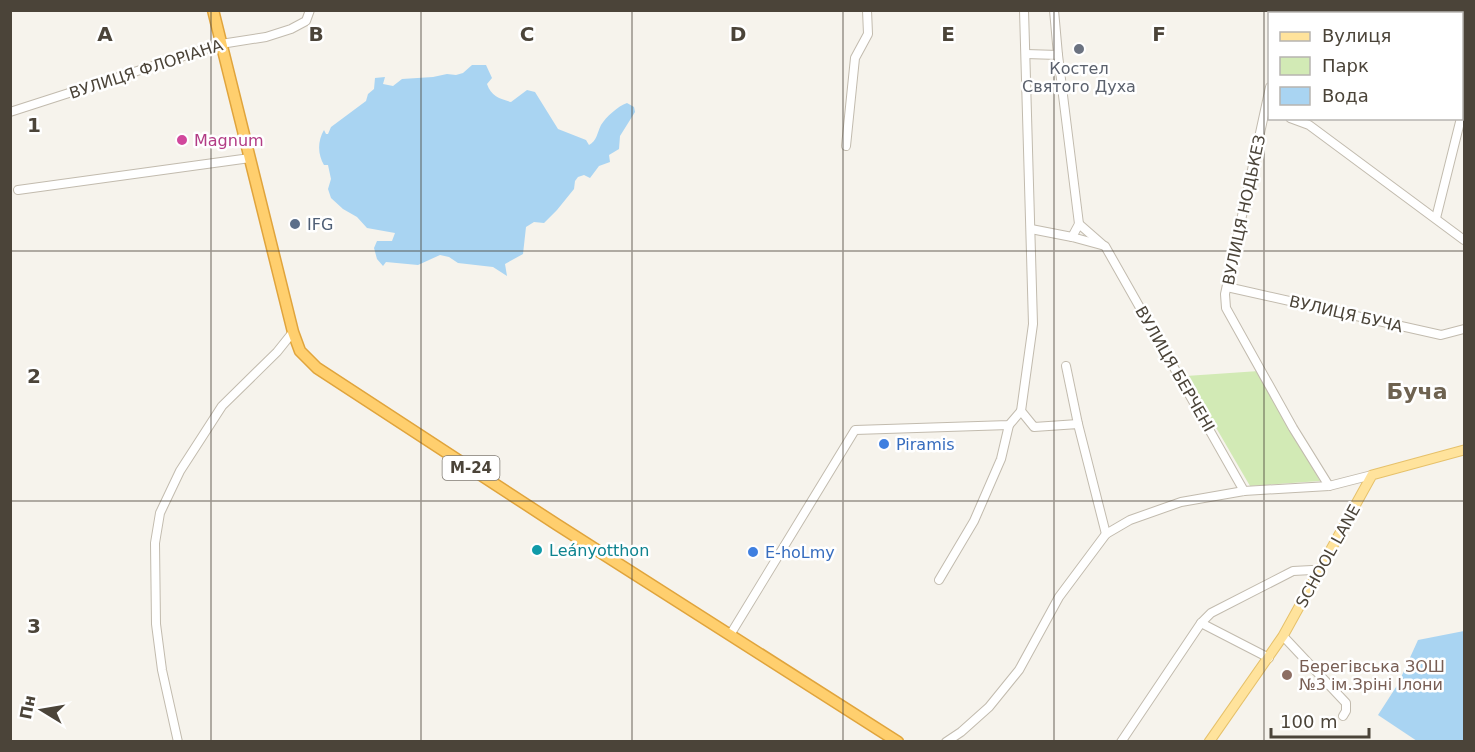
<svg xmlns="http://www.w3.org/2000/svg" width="1475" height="752" font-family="'DejaVu Sans',sans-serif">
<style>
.green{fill:#d2eab5}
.water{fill:#a9d4f2}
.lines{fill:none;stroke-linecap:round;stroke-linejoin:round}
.river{stroke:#a9d4f2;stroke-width:12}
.minor-casing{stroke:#c2bbae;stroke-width:10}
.major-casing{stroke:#e6c16a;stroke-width:11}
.highway-casing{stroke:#e0a43c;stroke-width:13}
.minor{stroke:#fff;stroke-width:8}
.major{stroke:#ffe39c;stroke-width:9}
.highway{stroke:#ffcf6e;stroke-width:10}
.grid{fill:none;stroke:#4b4439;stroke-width:1.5;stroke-opacity:0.55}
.worship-dot{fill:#6b7280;stroke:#fff;stroke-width:2}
.hotel-dot{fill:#d1479c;stroke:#fff;stroke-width:2}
.service-dot{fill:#5c6f8a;stroke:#fff;stroke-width:2}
.shop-dot{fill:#3f7fe0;stroke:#fff;stroke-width:2}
.culture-dot{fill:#0f9aa8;stroke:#fff;stroke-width:2}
.education-dot{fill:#8d6e63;stroke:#fff;stroke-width:2}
.labels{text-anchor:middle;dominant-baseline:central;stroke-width:5;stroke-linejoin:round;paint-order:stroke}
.shield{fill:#fff;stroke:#817c74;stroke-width:1.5}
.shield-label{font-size:15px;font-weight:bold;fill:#4b4439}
.worship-label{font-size:16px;fill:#5b616d;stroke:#fff}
.street-label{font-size:16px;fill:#4b4439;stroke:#fff}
.hotel-label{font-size:16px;fill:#b23c85;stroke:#fff;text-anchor:start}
.service-label{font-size:16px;fill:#4e5e75;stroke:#fff;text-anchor:start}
.shop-label{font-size:16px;fill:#366cbe;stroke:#fff;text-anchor:start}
.culture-label{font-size:16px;fill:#0d838f;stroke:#fff;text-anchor:start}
.education-label{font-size:16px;fill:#785e54;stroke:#fff;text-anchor:start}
.district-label{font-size:22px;font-weight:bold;fill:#6e6250;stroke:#fff}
.grid-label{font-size:20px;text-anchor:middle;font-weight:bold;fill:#4b4439;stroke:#fff;stroke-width:5;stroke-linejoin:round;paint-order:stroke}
</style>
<rect width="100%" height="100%" fill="#f6f3ec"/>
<!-- green -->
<polygon class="green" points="1259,371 1320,481 1250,486 1186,376"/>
<!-- water -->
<g class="water">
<path d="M 472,65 L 486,65 L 492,78 L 487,84 C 491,96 500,99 511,102 L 527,90 L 535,92 L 558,129 L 586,140 L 589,145 C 597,141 597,133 601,125 C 606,117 618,106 627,103 L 634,107 L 635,112 L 620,136 L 619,149 L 609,155 L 610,162 L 599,166 L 590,178 L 584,175 L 578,177 L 575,181 L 574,189 L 557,210 L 544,223 L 534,222 L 526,227 L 523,254 L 505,264 L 507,276 L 493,267 L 458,263 L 449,257 L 440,255 L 418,265 L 386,262 L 383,266 L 377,259 L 374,248 L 377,241 L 392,241 L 395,233 L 367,228 L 357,217 L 343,209 L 331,198 L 328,189 L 331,179 L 328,165 L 324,165 C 318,155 317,142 324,130 L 326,134 L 328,134 L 331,127 L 366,101 L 368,94 L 374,89 L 375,78 L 385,77 L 383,84 L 393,86 L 402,79 L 433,77 L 447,74 L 456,75 L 463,73 Z"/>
<polygon points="1464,631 1464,741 1417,741 1378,715 1398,684 1418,640"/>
</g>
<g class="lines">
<!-- river -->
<g class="river">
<polyline points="1454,10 1456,14"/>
<polyline points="1462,23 1464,27"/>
</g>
<defs>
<g id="minor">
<polyline points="1024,10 1033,324 1021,411 1034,427 1078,424 1106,534"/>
<polyline points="1054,10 1058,55"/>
<polyline points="1425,10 1427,14"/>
<polyline points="1281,14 1282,10"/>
<polyline points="1026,54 1058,55 1079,224 1072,237"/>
<polyline points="1462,76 1464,80"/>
<polyline points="1270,87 1225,294 1226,308 1293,428 1329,486"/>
<polyline points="10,112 221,44 266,37 291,29 306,21 310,10"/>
<polyline points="1290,118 1309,125 1464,240"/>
<polyline points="1462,118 1464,106"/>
<polyline points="846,146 855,58 868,34 867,10"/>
<polyline points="18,190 250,158"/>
<polyline points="1436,218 1461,118"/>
<polyline points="1079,224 1103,245"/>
<polyline points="1031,229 1072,237 1105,246 1244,491"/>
<polyline points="1227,287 1441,335 1464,329"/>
<polyline points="1066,366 1078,424"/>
<polyline points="939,580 974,521 1001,459 1009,425"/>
<polyline points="1201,623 1269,658"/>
<polyline points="730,635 855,430 1009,425 1021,411"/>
<polyline points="1283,636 1346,703 1346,711 1343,716"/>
<polyline points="178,742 162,670 156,624 155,543 160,513 180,471 222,406 277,352 293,332"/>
<polyline points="946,742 961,732 989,707 1019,670 1059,597 1106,534 1130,520 1181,502 1244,491 1329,486 1372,475"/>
<polyline points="1121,742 1201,623 1211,613 1293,571 1312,570 1319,573"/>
</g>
<polyline id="major" points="1209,742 1283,636 1372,475 1464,450"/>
<polyline id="highway" points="213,10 293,332 300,351 317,368 556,524 898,742"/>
</defs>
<!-- minor casing -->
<use href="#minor" class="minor-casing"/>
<!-- major casing -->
<use href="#major" class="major-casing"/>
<!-- highway casing -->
<use href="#highway" class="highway-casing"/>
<!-- minor -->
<use href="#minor" class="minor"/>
<!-- major -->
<use href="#major" class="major"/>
<!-- highway -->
<use href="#highway" class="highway"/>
</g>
<!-- grid -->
<path class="grid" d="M 211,10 L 211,742M 421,10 L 421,742M 632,10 L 632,742M 843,10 L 843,742M 1054,10 L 1054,742M 1264,10 L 1264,742M 10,251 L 1464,251M 10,501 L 1464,501"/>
<!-- markers -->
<circle class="worship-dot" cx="1079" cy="49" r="6"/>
<circle class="hotel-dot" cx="182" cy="140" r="6"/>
<circle class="service-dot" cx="295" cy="224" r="6"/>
<g class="shop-dot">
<circle cx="884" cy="444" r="6"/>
<circle cx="753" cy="552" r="6"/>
</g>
<circle class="culture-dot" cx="537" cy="550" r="6"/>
<circle class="education-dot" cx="1287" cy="675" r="6"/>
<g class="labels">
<!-- shield labels -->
<rect class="shield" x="442.5" y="456" width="57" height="24" rx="4.5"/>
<g class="shield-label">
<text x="471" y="468">М-24</text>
</g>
<!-- worship labels -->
<g class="worship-label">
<text x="1079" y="68">Костел<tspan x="1079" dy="18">Святого Духа</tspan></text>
</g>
<!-- street labels -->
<g class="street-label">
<text transform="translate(146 69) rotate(-18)">ВУЛИЦЯ ФЛОРІАНА</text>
<text transform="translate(1244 210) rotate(-78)">ВУЛИЦЯ НОДЬКЕЗ</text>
<text transform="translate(1346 314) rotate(13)">ВУЛИЦЯ БУЧА</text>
<text transform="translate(1175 369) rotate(60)">ВУЛИЦЯ БЕРЧЕНІ</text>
<text transform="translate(1328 556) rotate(-61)">SCHOOL LANE</text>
</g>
<!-- hotel labels -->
<g class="hotel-label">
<text x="194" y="140">Magnum</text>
</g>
<!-- service labels -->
<g class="service-label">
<text x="307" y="224">IFG</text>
</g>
<!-- shop labels -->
<g class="shop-label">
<text x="896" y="444">Piramis</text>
<text x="765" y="552">E-hoLmy</text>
</g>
<!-- culture labels -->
<g class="culture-label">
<text x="549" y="550">Leányotthon</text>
</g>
<!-- education labels -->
<g class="education-label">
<text x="1299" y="666">Берегівська ЗОШ<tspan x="1299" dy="18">№3 ім.Зріні Ілони</tspan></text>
</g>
<!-- district labels -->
<g class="district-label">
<text x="1417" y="391">Буча</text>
</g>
</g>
<g class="grid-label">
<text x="105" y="41">A</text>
<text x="316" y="41">B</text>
<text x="527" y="41">C</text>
<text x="738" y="41">D</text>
<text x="948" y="41">E</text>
<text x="1159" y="41">F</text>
<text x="34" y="132">1</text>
<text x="34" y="383">2</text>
<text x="34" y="633">3</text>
</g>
<!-- border -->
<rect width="1475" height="752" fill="none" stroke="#4b4439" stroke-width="24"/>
<!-- legend -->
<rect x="1268" y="12" width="195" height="108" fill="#ffffff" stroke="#b7b4b0" stroke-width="1.5"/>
<rect x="1280" y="32" width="30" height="9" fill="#ffe39c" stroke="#b7b4b0" stroke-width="1.5"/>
<text x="1322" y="42" font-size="18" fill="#4b4439">Вулиця</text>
<rect x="1280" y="57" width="30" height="18" fill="#d2eab5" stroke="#b7b4b0" stroke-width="1.5"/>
<text x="1322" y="72" font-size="18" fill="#4b4439">Парк</text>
<rect x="1280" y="87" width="30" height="18" fill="#a9d4f2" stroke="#b7b4b0" stroke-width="1.5"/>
<text x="1322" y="102" font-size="18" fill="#4b4439">Вода</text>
<!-- north arrow -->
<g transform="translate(42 710) rotate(281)" stroke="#ffffff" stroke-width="4.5" paint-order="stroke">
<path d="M0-4.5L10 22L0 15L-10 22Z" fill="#4b4439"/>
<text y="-9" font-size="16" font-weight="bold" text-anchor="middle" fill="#4b4439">Пн</text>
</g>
<!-- scale -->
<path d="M1271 728v9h98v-9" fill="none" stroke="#4b4439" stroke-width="3"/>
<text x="1280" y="728" font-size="18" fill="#4b4439" stroke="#ffffff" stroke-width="4.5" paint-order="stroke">100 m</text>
</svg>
